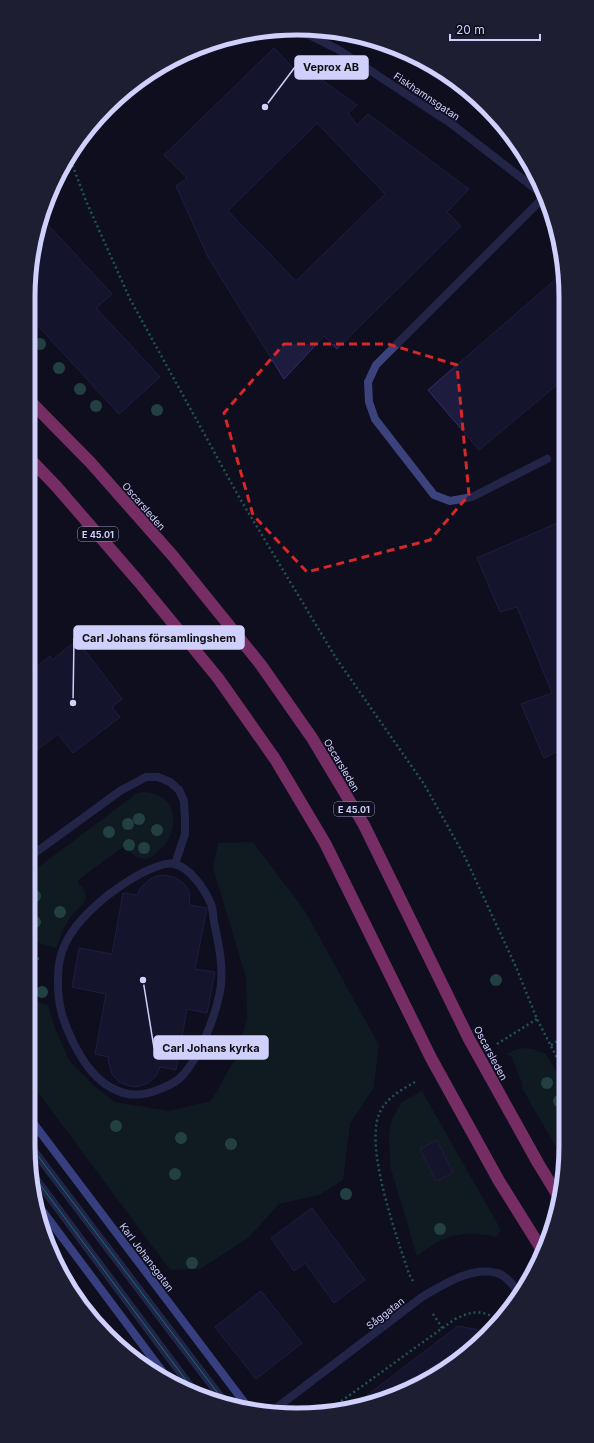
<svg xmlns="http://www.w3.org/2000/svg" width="594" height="1443" font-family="Inter,sans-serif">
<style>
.green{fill:#112824}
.building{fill:#1d1b3e;stroke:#322f69;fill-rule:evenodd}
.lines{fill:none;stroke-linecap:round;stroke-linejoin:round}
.path{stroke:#35a993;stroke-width:2.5;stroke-dasharray:2 3;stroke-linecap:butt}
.lane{stroke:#3c427b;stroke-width:8}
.street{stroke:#3c427b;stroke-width:8}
.secondary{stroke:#6c7bf5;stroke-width:8}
.highway{stroke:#f452b5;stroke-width:12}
.tram{stroke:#0fe8e0;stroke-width:1}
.tree{fill:#3b7c6b}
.marked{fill:none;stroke:#d62828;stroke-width:3;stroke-dasharray:8 5;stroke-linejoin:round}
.labels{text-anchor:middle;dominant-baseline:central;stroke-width:3;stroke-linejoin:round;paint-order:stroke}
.shield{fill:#0e0e1f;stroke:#9596ba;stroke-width:1}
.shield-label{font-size:9px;font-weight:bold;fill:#cfd0fc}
.street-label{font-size:10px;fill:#cfd0fc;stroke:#0e0e1f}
.rim{fill:none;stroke:#cfd0fc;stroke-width:5}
.leader{fill:none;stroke:#cfd0fc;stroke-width:1.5}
.callout-dot{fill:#cfd0fc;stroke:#0e0e1f;stroke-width:1.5}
.callout{fill:#cfd0fc;stroke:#cfd0fc;stroke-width:1.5}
.callout-label{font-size:11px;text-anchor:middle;font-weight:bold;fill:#111}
</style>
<rect width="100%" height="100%" fill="#0e0e1f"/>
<!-- green -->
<g class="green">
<path d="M 144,792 C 182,794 181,836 155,854 C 152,857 149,859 144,859 C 136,859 130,851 123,847 L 78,880 L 78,883 C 81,886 86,891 86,896 C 87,902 77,909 73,914 C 64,926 61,933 57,948 L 28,940 L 28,875 L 128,800 L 137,793 Z"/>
<polygon points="253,842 305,911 379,1045 374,1087 350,1124 343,1180 319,1195 279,1204 248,1238 200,1269 170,1270 28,1079 28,1000 48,1005 55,1028 69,1060 91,1083 115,1102 169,1111 211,1101 236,1057 247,1019 246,977 213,868 218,843"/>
<polygon points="526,1048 536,1050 546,1054 552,1064 566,1091 566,1146 564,1161 522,1088 523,1085 511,1056 505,1054 517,1049"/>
<path d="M 422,1091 L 501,1230 L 496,1237 C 478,1233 462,1232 444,1239 C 435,1242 425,1250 417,1256 L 390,1166 L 389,1135 L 392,1119 L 402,1102 Z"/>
<polygon points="54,1258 97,1315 110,1336 95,1323 64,1280"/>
</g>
<!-- building -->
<g class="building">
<path d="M 274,48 L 295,70 L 301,65 L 357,105 L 348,113 L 357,125 L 368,114 L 469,189 L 447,212 L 461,226 L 337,349 L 324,336 L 284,379 L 208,257 L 176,186 L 187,178 L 164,155 ZM 317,123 L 385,194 L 296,281 L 228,211 Z"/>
<polygon points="41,217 112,294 96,308 160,377 119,414 28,315 28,297"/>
<polygon points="564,272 564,379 479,450 428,390"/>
<polygon points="564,520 565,748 544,758 521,704 552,693 517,607 500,612 477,558"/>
<polygon points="77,640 122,699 112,707 120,717 73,753 58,734 30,755 37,765 28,772 28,673 50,656 52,660"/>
<polygon points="164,875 176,878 183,883 189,891 190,905 207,908 195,969 215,972 207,1013 187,1009 176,1070 160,1067 156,1076 148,1083 137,1087 130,1086 119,1082 112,1074 108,1060 109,1057 95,1054 106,994 72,987 79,948 112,954 123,893 138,895 139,890 150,879 157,876"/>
<polygon points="437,1140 453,1173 436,1181 420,1149"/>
<polygon points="312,1208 365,1280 334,1303 305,1263 294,1271 271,1238"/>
<polygon points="261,1291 302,1343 256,1379 215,1327"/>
<polygon points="458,1326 484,1331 486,1333 446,1370 400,1394 348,1410"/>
</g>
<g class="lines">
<!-- path -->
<g class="path">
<polyline points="69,156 86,201 130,299 239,497 336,658 424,784 465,857 516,967 537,1019 566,1075"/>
<polyline points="28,956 39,959"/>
<polyline points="497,1044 537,1019"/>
<polyline points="551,1045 566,1036"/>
<path d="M 413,1281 L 409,1274 C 397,1237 365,1150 379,1114 C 386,1098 401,1090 415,1082"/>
<polyline points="433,1314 443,1329"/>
<polyline points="88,1315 93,1311"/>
<path d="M 329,1410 L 455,1319 C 475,1310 480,1310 500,1320"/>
</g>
<!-- lane -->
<g class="lane">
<polyline points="545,196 376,365 368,382 369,402 375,419 434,495 450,501 472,497 547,459"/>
<polyline points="28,858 120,791 146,777 158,777 170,782 179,790 184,801 185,818 185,834 175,864"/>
<path d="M 165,864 C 168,864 172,863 174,864 C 190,867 205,890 211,904 C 213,909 213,916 214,922 C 219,945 225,973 219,996 C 214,1020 199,1057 183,1075 C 177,1082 168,1086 160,1089 C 146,1095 132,1097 118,1091 C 96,1082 83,1062 73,1042 C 63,1021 58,1006 58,983 C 58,977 58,970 59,964 C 63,935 86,913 108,895 C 126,882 143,870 165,864 Z"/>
<polyline points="28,1143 226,1404"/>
<polyline points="33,1175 197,1395"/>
</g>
<!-- street -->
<g class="street">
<polyline points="286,29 309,35 339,50 453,125 546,197"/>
<polyline points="222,39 229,37"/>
<path d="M 271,1412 L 422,1297 C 443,1285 471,1266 497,1273 C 506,1275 514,1286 519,1293"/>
</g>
<!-- secondary -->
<g class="secondary">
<polyline points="28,1116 250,1410"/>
<polyline points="38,1205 171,1383"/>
</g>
<!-- highway -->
<g class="highway">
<polyline points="28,399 90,462 173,556 261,665 312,738 364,825 469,1039 538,1163 558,1196"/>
<polyline points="28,457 56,486 139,582 218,678 275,759 325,843 431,1058 499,1181 542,1250"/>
</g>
<!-- tram -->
<g class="tram">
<polyline points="28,1143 226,1404"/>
<polyline points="33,1175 197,1395"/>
</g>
</g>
<!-- trees -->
<g class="tree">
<circle cx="40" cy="344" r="6"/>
<circle cx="59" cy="368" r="6"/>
<circle cx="80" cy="389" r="6"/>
<circle cx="96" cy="406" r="6"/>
<circle cx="157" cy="410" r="6"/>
<circle cx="139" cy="819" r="6"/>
<circle cx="128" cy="824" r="6"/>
<circle cx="157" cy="830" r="6"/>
<circle cx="109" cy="832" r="6"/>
<circle cx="129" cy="845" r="6"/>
<circle cx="144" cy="848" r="6"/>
<circle cx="35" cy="896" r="6"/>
<circle cx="60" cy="912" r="6"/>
<circle cx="35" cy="922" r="6"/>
<circle cx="496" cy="980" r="6"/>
<circle cx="42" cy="992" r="6"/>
<circle cx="547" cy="1083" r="6"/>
<circle cx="559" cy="1101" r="6"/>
<circle cx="116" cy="1126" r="6"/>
<circle cx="181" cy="1138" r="6"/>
<circle cx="231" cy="1144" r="6"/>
<circle cx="175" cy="1174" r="6"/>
<circle cx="346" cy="1194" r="6"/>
<circle cx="440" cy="1229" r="6"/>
<circle cx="192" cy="1263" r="6"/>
</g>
<!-- marked area -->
<path d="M0 0H594V1443H0ZM 284,344 L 388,344 L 457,365 L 469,495 L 430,540 L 307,572 L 253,515 L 224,413 Z" fill="#0e0e1f" fill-opacity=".55" fill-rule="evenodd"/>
<path class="marked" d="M 284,344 L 388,344 L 457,365 L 469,495 L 430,540 L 307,572 L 253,515 L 224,413 Z"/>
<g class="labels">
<!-- shield labels -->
<g class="shield">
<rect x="78" y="527" width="40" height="14" rx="3"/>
<rect x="334" y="802" width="40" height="14" rx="3"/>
</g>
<g class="shield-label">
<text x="98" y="534">E 45.01</text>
<text x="354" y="809">E 45.01</text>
</g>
<!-- street labels -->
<g class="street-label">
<text transform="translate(427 96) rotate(34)">Fiskhamnsgatan</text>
<text transform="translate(144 506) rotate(49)">Oscarsleden</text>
<text transform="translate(342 765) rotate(59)">Oscarsleden</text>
<text transform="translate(491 1053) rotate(62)">Oscarsleden</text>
<text transform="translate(147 1257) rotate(53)">Karl Johansgatan</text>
<text transform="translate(385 1313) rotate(-38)">Såggatan</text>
</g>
</g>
<!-- crop -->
<path d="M0 0H594V1443H0ZM297 35H297A262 262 0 0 1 559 297V1146A262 262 0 0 1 297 1408H297A262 262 0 0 1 35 1146V297A262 262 0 0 1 297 35Z" fill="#1d1e31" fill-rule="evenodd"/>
<path class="rim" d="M297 35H297A262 262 0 0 1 559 297V1146A262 262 0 0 1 297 1408H297A262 262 0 0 1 35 1146V297A262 262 0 0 1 297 35Z"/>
<!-- callouts -->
<path class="leader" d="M265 107L295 67M73 703L74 638M143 980L154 1048"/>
<g class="callout-dot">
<circle cx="265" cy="107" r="4"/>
<circle cx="73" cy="703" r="4"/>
<circle cx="143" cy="980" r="4"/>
</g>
<g class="callout">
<rect x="295" y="56" width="73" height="23" rx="4"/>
<rect x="74" y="626" width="170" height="23" rx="4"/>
<rect x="154" y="1036" width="114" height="23" rx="4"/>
</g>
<g class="callout-label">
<text x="331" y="71">Veprox AB</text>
<text x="159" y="642">Carl Johans församlingshem</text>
<text x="211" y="1052">Carl Johans kyrka</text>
</g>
<!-- scale -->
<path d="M450 34v6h90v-6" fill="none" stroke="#cfd0fc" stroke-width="2"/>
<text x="456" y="34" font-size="12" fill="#cfd0fc" stroke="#0e0e1f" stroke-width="3" paint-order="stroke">20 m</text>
</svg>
